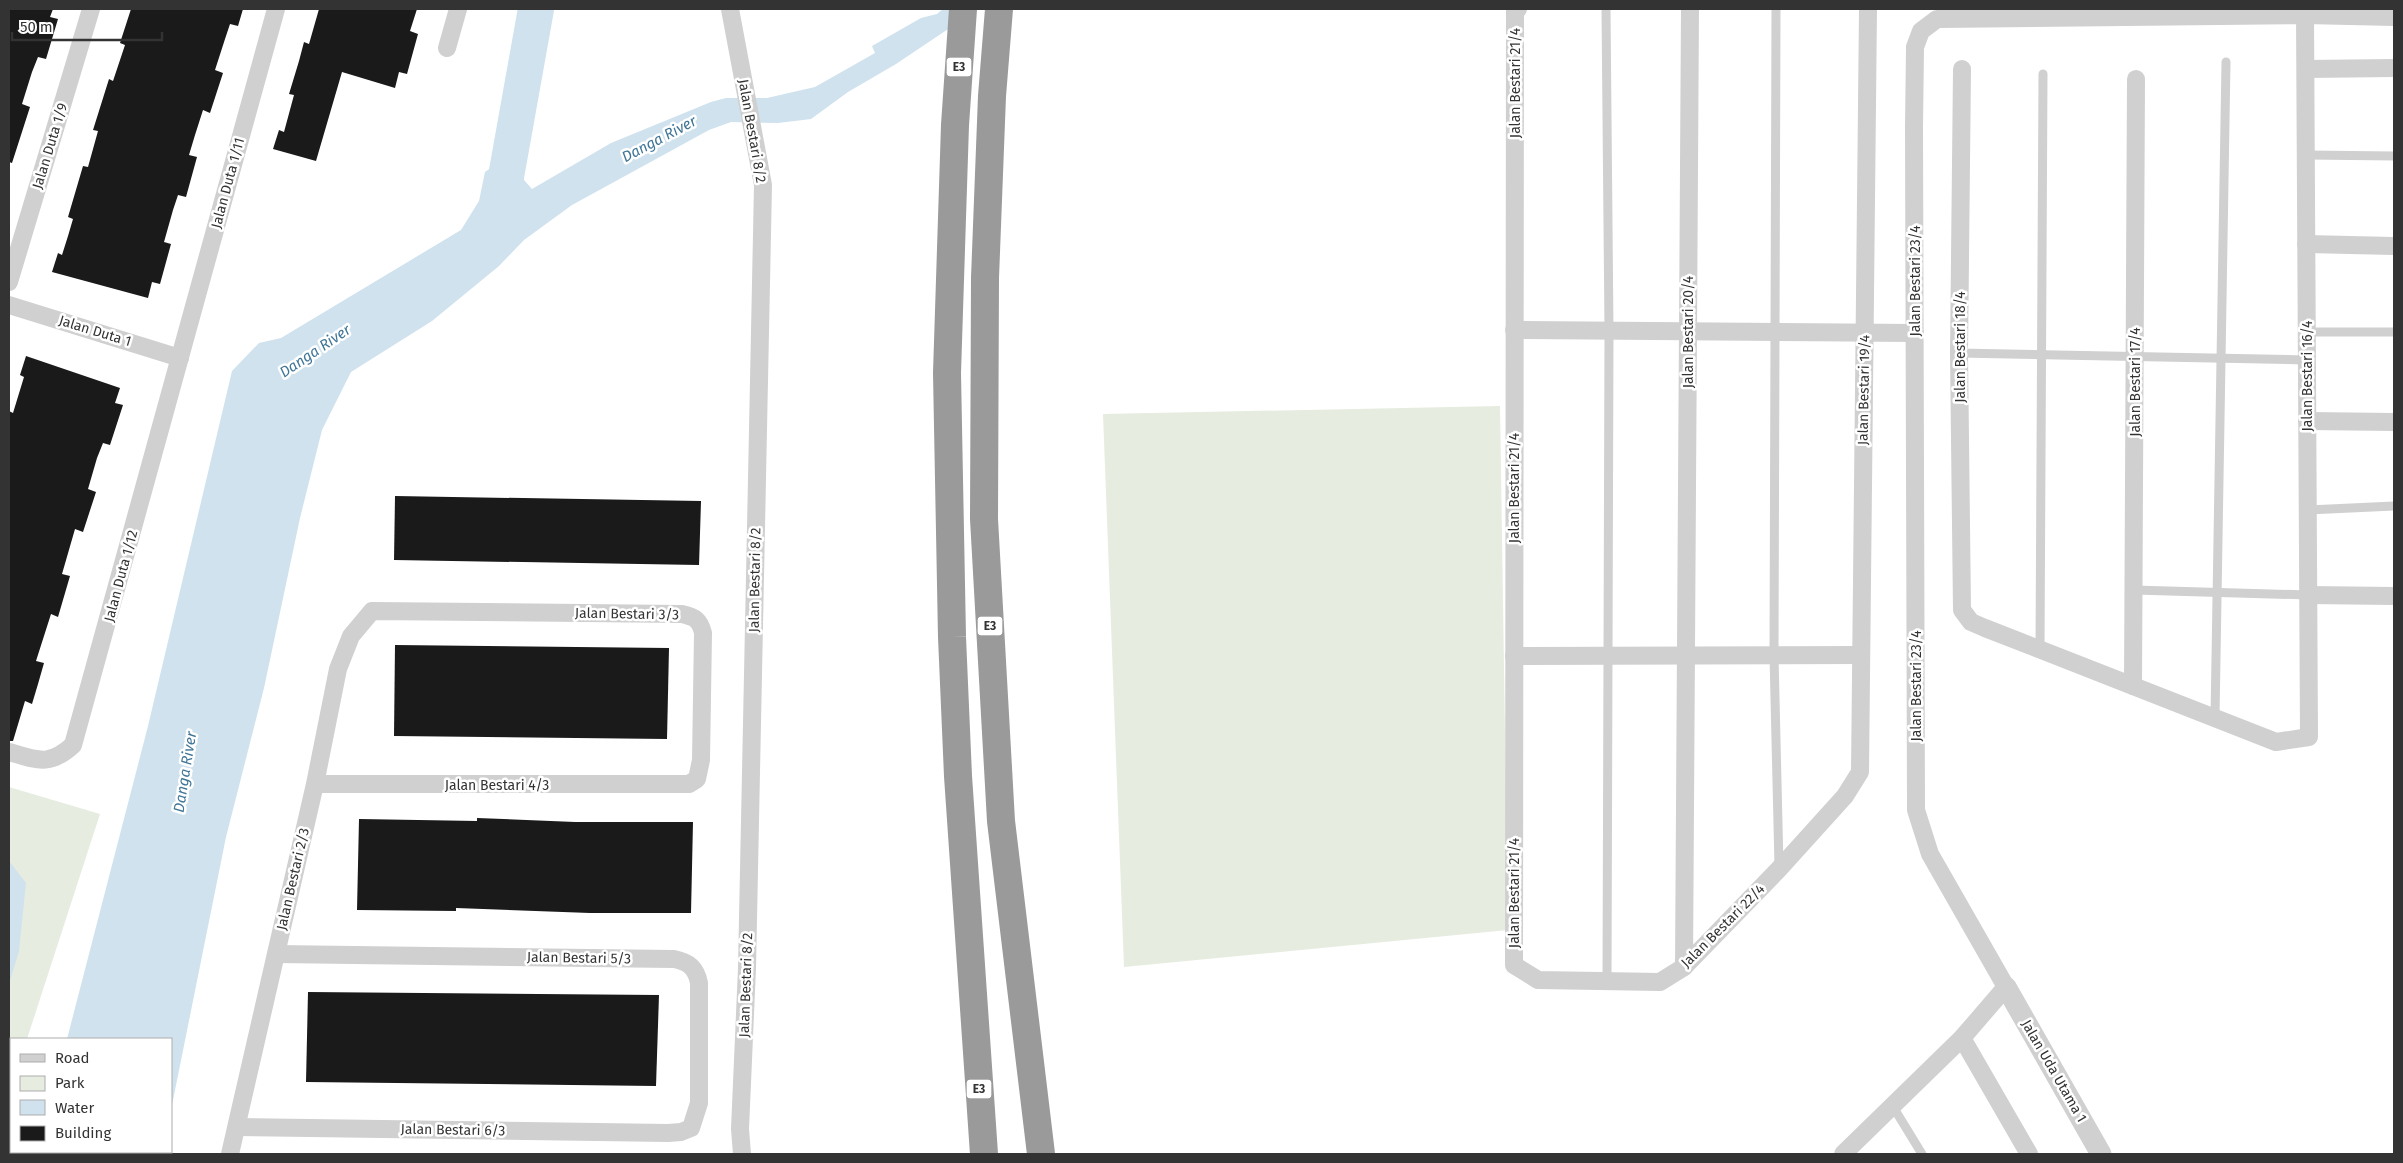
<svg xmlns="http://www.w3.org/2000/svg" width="2403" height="1163" font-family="'Fira Sans',sans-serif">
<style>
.green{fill:#e6ecdf}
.water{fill:#cfe2ee}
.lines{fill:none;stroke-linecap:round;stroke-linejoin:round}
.river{stroke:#cfe2ee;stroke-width:36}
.building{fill:#1a1a1a}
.service{stroke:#d0d0d0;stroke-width:9}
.minor{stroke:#d0d0d0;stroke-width:18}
.tertiary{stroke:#d0d0d0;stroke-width:21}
.motorway{stroke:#9a9a9a;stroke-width:28}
.labels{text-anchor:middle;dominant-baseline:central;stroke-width:5;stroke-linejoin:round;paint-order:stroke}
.shield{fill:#fff;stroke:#707070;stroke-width:1}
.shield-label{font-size:12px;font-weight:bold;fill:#333}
.street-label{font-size:14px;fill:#333;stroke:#fff}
.water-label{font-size:15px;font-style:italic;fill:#3f7597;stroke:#fff}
</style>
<rect width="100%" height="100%" fill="#fff"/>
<!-- green -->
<g class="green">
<polygon points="1500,406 1508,930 1124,967 1103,414"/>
<polygon points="9,787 100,814 27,1039 11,1039 11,1088 9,1096"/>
</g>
<!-- water -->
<g class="water">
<polygon points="943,9 978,9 896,64 848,92 811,119 778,123 731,122 709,130 572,205 524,240 499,266 432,321 351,372 322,430 300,518 264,688 226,837 171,1110 171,1039 67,1039 148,726 232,371 259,343 281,338 461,230 479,201 485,172 499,162 502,152 510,150 520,155 524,180 532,189 611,143 711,102 726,98 767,98 815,87 875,53 872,46 921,18 937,14"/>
<polygon points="9,861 26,883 19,951 9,984"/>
<polygon points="41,1152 161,1152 160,1154 40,1154"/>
</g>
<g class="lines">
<!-- river -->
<polyline class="river" points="502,199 536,9"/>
</g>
<!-- building -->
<g class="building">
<polygon points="9,9 53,9 50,17 58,19 46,59 38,57 32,72 22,104 30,107 12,163 9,162"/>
<polygon points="131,9 243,9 238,26 230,24 225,39 215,70 223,73 210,113 203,110 195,135 189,155 197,157 186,197 178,195 173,210 164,242 171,244 160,284 152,282 148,298 52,272 58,253 62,255 68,236 73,219 68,217 83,166 88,167 98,131 93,130 109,79 113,81 125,45 120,43"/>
<polygon points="319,9 417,9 410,31 418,34 407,74 399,72 395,88 342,72 316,161 273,149 279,130 284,132 294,95 289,94 299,61 304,42 309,44"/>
<polygon points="26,356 120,388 115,403 123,405 110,445 103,443 97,458 88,489 96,492 83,532 75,529 62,574 70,576 58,617 51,614 36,661 44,663 38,684 32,704 25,701 13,741 9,741 9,411 13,413 24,377 20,375"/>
<polygon points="395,496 701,501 699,565 394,560"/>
<polygon points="395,645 669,648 667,739 394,736"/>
<polygon points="477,818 575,822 693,822 691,913 590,913 456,908 456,911 357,910 359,819 477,821"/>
<polygon points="308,992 659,995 656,1086 306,1082"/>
</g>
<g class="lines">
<!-- service -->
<g class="service">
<polyline points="1606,9 1609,331 1607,982"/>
<polyline points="1776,9 1774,656 1779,866"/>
<polyline points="2306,155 2394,156"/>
<polyline points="2307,332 2394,332"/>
<polyline points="1959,353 2307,360"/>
<polyline points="2308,510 2394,506"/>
<polyline points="2134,590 2308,595"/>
<polyline points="2040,650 2043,74"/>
<polyline points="2215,718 2226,62"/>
<polyline points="1892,1105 1922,1154"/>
</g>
<!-- minor -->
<g class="minor">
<polyline points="730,9 763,185 747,968 740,1129 742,1154"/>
<polyline points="1518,9 1515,11 1514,965 1538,980 1660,982 1684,967 1779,869 1845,796 1860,772 1868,9"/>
<polyline points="447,48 458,9"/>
<polyline points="1962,69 1959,353 1962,610 1971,622 1985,628 2276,742 2309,737 2305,15"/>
<polyline points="2306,69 2394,68"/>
<polyline points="2306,244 2394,246"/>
<polyline points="9,282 91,9"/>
<polyline points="9,305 180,358"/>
<polyline points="1514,330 1915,333"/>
<polyline points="2307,421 2394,422"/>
<polyline points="2308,595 2394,596"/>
<polyline points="1514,656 1861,655"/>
<polyline points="2133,686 2136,79"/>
<path d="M 9,752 C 37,760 49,767 73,745 L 276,9"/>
<polyline points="1684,967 1690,9"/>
<polyline points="1962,1038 2029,1154"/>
<path d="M 237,1127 L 668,1133 L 681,1132 L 691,1128 L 699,1103 L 699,983 C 696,968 689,962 674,959 L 276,954"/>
<path d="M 230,1154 L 315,784 L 338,669 L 351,636 L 372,611 L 682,614 C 695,617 700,620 703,633 L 701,760 L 697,779 L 689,784 L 315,784"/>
<polyline points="1843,1154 1962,1038 2006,987 1930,854 1916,810 1914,127 1915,47 1921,31 1937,19 2305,15 2394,17"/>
</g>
<!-- tertiary -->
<polyline class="tertiary" points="2006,987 2101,1154"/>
<!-- motorway -->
<g class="motorway">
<polyline points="963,9 955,125 947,373 952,637 958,776 984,1154"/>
<polyline points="999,9 992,96 985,278 984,519 1001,821 1041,1154"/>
</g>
</g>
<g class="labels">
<!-- shield labels -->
<g class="shield">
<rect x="946.5" y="57.5" width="25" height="19" rx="4"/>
<rect x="977.5" y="616.5" width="25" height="19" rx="4"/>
<rect x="966.5" y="1079.5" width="25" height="19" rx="4"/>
</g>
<g class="shield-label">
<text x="959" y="67">E3</text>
<text x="990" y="626">E3</text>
<text x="979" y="1089">E3</text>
</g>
<!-- street labels -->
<g class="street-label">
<text transform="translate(1515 83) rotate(-90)">Jalan Bestari 21/4</text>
<text transform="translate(752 131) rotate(80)">Jalan Bestari 8/2</text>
<text transform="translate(50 146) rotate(-73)">Jalan Duta 1/9</text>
<text transform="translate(228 183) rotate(-75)">Jalan Duta 1/11</text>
<text transform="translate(1915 281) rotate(-90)">Jalan Bestari 23/4</text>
<text transform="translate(95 331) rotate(17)">Jalan Duta 1</text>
<text transform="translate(1688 332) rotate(-90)">Jalan Bestari 20/4</text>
<text transform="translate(1960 347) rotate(-90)">Jalan Bestari 18/4</text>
<text transform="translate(2307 376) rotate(-90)">Jalan Bestari 16/4</text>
<text transform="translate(2135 382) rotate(-90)">Jalan Bestari 17/4</text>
<text transform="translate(1864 390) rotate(-89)">Jalan Bestari 19/4</text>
<text transform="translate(1514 488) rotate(-90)">Jalan Bestari 21/4</text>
<text transform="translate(121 576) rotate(-75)">Jalan Duta 1/12</text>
<text transform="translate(755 580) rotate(-89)">Jalan Bestari 8/2</text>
<text transform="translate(627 614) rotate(1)">Jalan Bestari 3/3</text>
<text transform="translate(1916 686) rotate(-90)">Jalan Bestari 23/4</text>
<text x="497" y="785">Jalan Bestari 4/3</text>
<text transform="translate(293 879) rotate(-77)">Jalan Bestari 2/3</text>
<text transform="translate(1514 893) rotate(-90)">Jalan Bestari 21/4</text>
<text transform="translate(1723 926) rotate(-45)">Jalan Bestari 22/4</text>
<text transform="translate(579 958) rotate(1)">Jalan Bestari 5/3</text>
<text transform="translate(746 985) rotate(-88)">Jalan Bestari 8/2</text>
<text transform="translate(2054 1071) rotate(60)">Jalan Uda Utama 1</text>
<text transform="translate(453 1130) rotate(1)">Jalan Bestari 6/3</text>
</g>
<!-- water labels -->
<g class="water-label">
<text transform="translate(659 139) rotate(-28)">Danga River</text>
<text transform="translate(315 351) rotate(-34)">Danga River</text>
<text transform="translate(185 772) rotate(-81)">Danga River</text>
</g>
</g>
<!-- border -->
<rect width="2403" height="1163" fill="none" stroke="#333333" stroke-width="20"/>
<!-- legend -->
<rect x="10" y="1038" width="162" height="115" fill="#ffffff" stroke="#adadad"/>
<rect x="20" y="1054" width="25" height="8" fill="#d0d0d0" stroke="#adadad"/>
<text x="55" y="1063" font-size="15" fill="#333333">Road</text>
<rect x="20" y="1076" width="25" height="15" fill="#e6ecdf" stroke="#adadad"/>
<text x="55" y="1088" font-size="15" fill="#333333">Park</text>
<rect x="20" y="1100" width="25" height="15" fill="#cfe2ee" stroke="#adadad"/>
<text x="55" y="1113" font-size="15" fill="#333333">Water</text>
<rect x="20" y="1126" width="25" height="15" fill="#1a1a1a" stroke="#adadad"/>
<text x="55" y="1138" font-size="15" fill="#333333">Building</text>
<!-- scale -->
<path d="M12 32v8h150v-8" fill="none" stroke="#333333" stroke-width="2.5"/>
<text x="20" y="32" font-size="15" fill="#333333" stroke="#ffffff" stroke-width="4" paint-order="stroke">50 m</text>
</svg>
